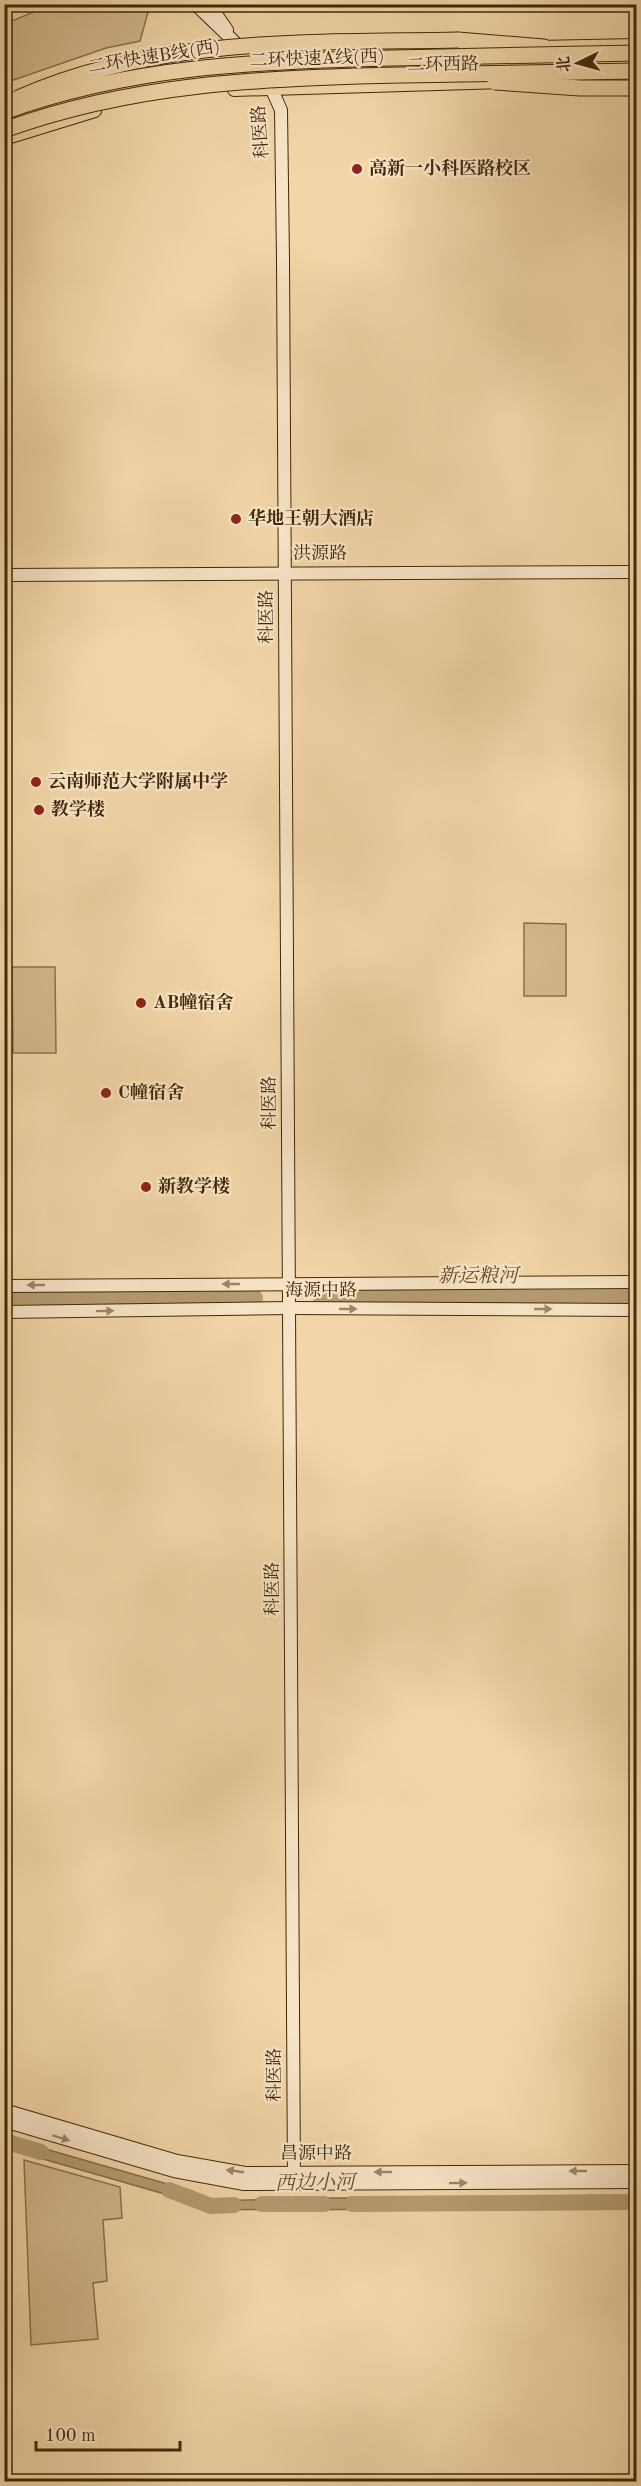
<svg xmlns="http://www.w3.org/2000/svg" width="641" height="2486" font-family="'Old Standard TT','Noto Serif SC',serif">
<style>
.green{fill:#d4b98c;stroke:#8a714a;stroke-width:1.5}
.water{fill:#b59b71;stroke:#866d47;stroke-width:1.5}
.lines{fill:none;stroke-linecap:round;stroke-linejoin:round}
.river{stroke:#b59b71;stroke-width:16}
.secondary-casing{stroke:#402908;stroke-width:14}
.primary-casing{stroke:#402908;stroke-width:14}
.highway-casing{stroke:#402908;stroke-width:17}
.secondary{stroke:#f7e4c6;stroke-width:12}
.primary{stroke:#f2d6a7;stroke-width:12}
.highway{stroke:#f2d6a7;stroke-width:15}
.highway-bridge-casing{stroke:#402908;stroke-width:17;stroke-linecap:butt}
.highway-bridge{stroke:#f2d6a7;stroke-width:15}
.oneway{fill:#9c8667}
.poi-dot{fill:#8f2418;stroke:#f7e4c6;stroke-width:2}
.labels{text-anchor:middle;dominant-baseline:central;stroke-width:4.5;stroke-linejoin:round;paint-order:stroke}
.street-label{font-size:18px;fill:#402908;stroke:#f7e4c6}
.poi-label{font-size:18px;font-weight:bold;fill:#402908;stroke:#f7e4c6;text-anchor:start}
.water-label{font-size:20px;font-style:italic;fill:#634b28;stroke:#f7e4c6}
</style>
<rect width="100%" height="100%" fill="#f2d6a7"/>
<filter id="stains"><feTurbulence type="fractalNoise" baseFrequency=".00333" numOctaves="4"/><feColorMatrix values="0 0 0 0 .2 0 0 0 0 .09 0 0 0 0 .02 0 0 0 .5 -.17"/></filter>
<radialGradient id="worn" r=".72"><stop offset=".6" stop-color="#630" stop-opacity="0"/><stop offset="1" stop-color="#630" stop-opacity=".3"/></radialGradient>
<!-- green -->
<g class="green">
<polygon points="50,5 50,4 150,5 140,41 106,48 5,83 5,24"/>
<polygon points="524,923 566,924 566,996 524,996"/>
<polygon points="12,967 55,967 56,1053 13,1053"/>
<polygon points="24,2160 120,2187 122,2218 103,2220 107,2281 93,2283 98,2339 31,2345"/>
</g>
<!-- water -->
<g class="water">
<polygon points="21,2142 192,2191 189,2201 22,2153"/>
<polygon points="593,2195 594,2205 532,2208 532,2199"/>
<polygon points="610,2196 636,2196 636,2206 611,2206"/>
<polygon points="520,2197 520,2207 464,2208 464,2198"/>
<polygon points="303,2198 375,2198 375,2209 304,2210"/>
<polygon points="453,2198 453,2209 386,2209 385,2199"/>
<polygon points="285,2199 286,2209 210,2210 212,2201"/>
</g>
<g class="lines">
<!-- river -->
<g class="river">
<polyline points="321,1298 636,1297"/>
<polyline points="4,1299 255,1298"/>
<polyline points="4,2141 41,2152"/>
<polyline points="169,2190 211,2206 234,2205"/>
<polyline points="262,2204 324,2204"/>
<polyline points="352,2204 636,2202"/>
</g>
<defs>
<g id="secondary">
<polyline points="195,4 244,51"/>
<polyline points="209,4 227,30"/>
<polyline points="268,81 281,110 283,259 294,2183"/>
<polyline points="4,575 636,572"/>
<polyline points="4,1286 636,1282"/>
<polyline points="4,1312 290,1308 636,1310"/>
<polyline points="4,2110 177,2161 245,2173 636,2171"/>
<polyline points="4,2121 174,2171 244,2184 636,2182"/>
</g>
<g id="primary">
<polyline points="537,47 636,45"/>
<polyline points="163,63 297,52 484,48"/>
<polyline points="564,81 636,79"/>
<polyline points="234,90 504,82"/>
<polyline points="4,102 26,95"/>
<polyline points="4,139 95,111"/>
</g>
<polyline id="highway" points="458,40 544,47"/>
</defs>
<!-- secondary casing -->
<use href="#secondary" class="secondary-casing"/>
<!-- primary casing -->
<use href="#primary" class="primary-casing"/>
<!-- highway casing -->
<use href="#highway" class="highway-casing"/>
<!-- secondary -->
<use href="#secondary" class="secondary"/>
<!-- primary -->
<use href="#primary" class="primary"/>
<!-- highway -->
<use href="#highway" class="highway"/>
<defs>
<g id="highway-bridge">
<polyline points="495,82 580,88 631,88"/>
<path d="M 18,98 C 157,36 310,43 458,40"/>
<path d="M 4,112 C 129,66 259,61 391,58 C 473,57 555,55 636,53"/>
<path d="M 4,130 C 133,83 264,78 400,75 C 479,74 558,72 636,71"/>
</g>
</defs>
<!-- highway-bridge casing -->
<use href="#highway-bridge" class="highway-bridge-casing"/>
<!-- highway-bridge -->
<use href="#highway-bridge" class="highway-bridge"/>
</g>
<!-- one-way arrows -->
<defs><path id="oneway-solid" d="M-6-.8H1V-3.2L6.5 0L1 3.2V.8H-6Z" transform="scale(1.5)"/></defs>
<g class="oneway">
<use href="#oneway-solid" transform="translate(231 1284) rotate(180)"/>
<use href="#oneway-solid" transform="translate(36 1285) rotate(180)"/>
<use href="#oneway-solid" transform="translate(348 1309)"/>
<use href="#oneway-solid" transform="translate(543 1309)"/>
<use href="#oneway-solid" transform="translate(105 1311) rotate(-1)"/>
<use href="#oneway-solid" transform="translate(61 2138) rotate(17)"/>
<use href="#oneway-solid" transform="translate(235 2171) rotate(-172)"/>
<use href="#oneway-solid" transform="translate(578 2171) rotate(180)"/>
<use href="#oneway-solid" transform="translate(383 2172) rotate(180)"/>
<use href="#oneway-solid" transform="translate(458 2183) rotate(-1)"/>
</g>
<!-- markers -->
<g class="poi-dot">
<circle cx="357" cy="169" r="6"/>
<circle cx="236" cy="519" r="6"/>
<circle cx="36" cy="782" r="6"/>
<circle cx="39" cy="810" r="6"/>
<circle cx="141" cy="1003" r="6"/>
<circle cx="106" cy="1093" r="6"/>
<circle cx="146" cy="1187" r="6"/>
</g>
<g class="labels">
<!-- street labels -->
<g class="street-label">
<text transform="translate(154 57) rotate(-9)">二环快速B线(西)</text>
<text transform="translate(317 59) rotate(-2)">二环快速A线(西)</text>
<text transform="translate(443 65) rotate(-1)">二环西路</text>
<text transform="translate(261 132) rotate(-94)">科医路</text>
<text x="320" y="554">洪源路</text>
<text transform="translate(267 617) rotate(-90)">科医路</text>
<text transform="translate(270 1103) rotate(-90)">科医路</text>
<text x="321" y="1291">海源中路</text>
<text transform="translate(273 1589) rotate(-90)">科医路</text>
<text transform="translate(275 2075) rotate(-90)">科医路</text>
<text x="316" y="2154">昌源中路</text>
</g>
<!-- poi labels -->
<g class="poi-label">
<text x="369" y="169">高新一小科医路校区</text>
<text x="248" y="519">华地王朝大酒店</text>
<text x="48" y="782">云南师范大学附属中学</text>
<text x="51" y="810">教学楼</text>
<text x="153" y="1003">AB幢宿舍</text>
<text x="118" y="1093">C幢宿舍</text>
<text x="158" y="1187">新教学楼</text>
</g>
<!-- water labels -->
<g class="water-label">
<text x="478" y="1277">新运粮河</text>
<text transform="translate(315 2184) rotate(-1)">西边小河</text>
</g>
</g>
<!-- margin -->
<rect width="641" height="2486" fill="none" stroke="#f2d6a7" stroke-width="24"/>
<rect x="6" y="6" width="629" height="2474" fill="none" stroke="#402908" stroke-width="3"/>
<rect x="12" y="12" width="617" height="2462" fill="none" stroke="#402908" stroke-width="1.5"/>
<!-- north arrow -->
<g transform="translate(578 63) rotate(265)" stroke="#f7e4c6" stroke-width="4.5" paint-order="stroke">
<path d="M0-4.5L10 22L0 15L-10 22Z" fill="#402908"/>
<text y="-9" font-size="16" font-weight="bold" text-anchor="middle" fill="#402908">北</text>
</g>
<!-- scale -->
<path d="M36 2441v9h144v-9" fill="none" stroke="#402908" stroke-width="3"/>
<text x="45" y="2441" font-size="18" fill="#402908" stroke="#f7e4c6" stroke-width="4.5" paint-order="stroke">100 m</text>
<rect width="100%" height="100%" filter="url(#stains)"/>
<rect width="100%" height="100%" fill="url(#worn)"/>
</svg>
